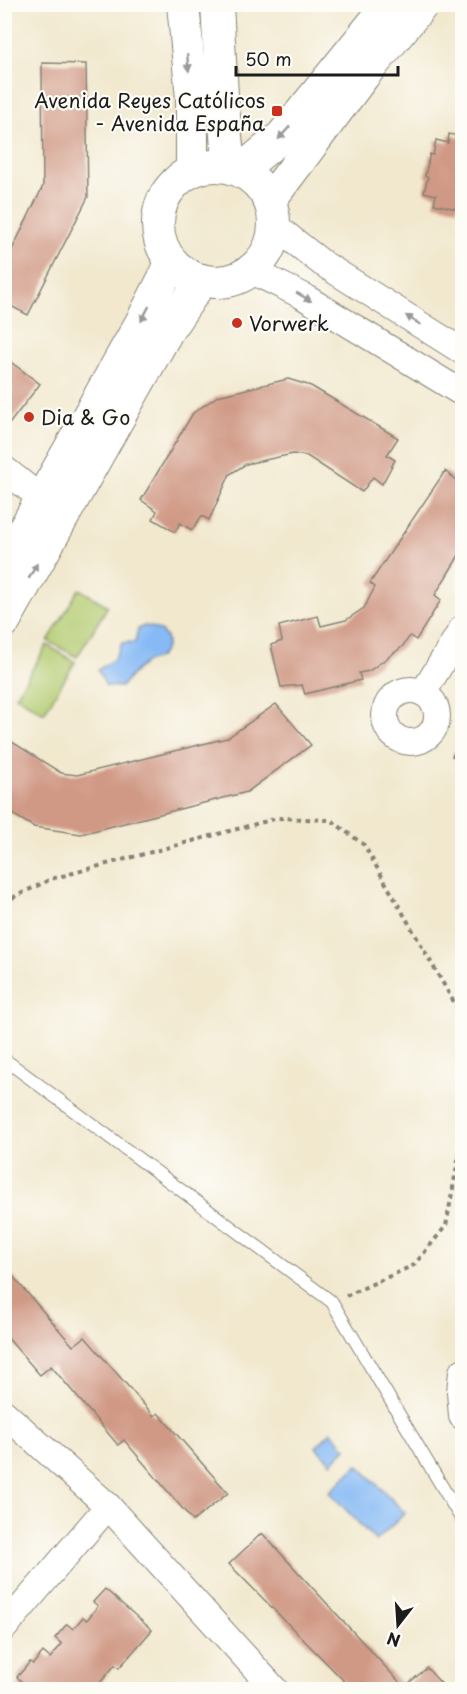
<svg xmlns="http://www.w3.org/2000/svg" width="467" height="1694" font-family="'Playpen Sans',sans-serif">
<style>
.green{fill:#b2cb70;stroke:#677446;stroke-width:1.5}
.water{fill:#87baf5;stroke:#526b88;stroke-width:1.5}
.building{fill:#d09985}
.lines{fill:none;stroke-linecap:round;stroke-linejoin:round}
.service-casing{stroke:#868275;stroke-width:14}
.minor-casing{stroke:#868275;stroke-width:28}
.tertiary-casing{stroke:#868275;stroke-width:34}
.path{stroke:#868275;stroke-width:4;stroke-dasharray:4.5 4.5;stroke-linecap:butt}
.service{stroke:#fff;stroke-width:12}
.minor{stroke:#fff;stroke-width:26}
.tertiary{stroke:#fff;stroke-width:32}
.oneway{fill:#999}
.poi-dot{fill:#c8321e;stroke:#fdfcf7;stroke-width:2}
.labels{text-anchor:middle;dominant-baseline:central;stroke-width:4.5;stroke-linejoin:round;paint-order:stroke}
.poi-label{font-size:20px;fill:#1c1c1c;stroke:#fdfcf7;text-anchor:start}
</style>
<rect width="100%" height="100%" fill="#fdfcf7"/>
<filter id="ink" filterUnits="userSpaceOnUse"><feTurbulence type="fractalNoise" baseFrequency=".0167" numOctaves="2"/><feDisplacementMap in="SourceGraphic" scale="12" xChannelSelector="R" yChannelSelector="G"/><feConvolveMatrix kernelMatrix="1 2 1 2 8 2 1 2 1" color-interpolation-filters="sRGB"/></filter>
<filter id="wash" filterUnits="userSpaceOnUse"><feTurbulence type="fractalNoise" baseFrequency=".008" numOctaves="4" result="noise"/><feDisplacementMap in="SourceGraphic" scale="24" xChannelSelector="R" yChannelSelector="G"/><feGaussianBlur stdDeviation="1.35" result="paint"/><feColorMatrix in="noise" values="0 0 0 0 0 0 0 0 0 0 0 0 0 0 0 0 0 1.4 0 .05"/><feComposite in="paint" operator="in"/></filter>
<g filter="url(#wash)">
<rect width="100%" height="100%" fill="#f1e8ce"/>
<!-- green -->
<g class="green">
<polygon points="79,589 108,606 77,657 48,641"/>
<polygon points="47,645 75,662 44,713 16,696"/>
</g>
<!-- water -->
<g class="water">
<path d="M 144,626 C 159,627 175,637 162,654 C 158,660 151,659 145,663 C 136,668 129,678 121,687 L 106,686 L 98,670 L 114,659 L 122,643 L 135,642 L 138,629 Z"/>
<polygon points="331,1432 346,1448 331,1463 316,1447"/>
<polygon points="358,1465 405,1513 376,1541 329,1492"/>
</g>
<g id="blocks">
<!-- building -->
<g class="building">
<polygon points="42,63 86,64 88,197 28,315 5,303 5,264 43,186"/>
<polygon points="449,134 462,137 462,198 460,198 457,209 434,204 436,195 424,192 428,177 425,176 430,154 433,155 436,140 448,143"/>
<polygon points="4,357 40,384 6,428 4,427"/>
<polygon points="288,379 311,386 398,438 387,455 395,460 382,484 373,477 362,492 307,456 293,454 246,464 230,474 209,520 202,516 192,530 180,523 175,532 153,519 157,511 141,500 193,413 218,396"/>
<polygon points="445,471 462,484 462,553 461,552 435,595 441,600 416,640 410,636 402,647 369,671 359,673 361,680 305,694 302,685 281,687 271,645 282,641 279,626 318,616 321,626 346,620 364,608 375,587 370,583"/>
<polygon points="276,704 311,745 247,792 81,834 34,827 4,809 4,741 6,738 61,773 77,775 227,738"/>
<polygon points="462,741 462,762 452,756"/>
<polygon points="4,1266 73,1346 85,1337 154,1416 158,1413 228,1493 193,1521 124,1440 118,1445 51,1366 40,1375 4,1334"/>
<polygon points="262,1533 404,1687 427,1668 447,1690 353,1690 229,1564"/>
<polygon points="105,1589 152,1630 119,1668 115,1665 94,1690 16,1690 22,1682 17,1677 30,1662 33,1664 43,1652 50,1658 62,1644 55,1638 67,1624 73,1629 83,1617 87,1620 98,1606 93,1602"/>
</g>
</g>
</g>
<g filter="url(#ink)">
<use href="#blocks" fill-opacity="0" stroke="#868275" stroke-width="1.5"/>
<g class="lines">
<defs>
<polyline id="service" points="4,1059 332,1302 462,1520"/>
<g id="minor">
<polyline points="275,226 322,263 462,351"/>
<polyline points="252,271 301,295 462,393"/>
<polyline points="4,469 42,499"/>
<circle cx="411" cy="716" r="26"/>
<polyline points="423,693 462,629"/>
<polyline points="462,1372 460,1392 462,1416"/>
<polyline points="4,1413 108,1506 275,1690"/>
<polyline points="4,1628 108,1506"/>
</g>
<g id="tertiary">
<polyline points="183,4 192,98 192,170"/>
<polyline points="217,4 222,96 229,166"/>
<circle cx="216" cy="224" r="58"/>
<polyline points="241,170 282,136 389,4"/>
<polyline points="270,200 364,75 423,4"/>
<polyline points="4,565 143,319 172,262"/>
<polyline points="4,622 168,330 202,280"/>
</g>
</defs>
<!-- service casing -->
<use href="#service" class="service-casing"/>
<!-- minor casing -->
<use href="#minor" class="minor-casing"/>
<!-- tertiary casing -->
<use href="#tertiary" class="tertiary-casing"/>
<!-- path -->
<g class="path">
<polyline points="149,249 148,229 152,201 166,170"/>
<polyline points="4,902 51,879 278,818 331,820 364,845 460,1013 462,1020"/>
<polyline points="346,1296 414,1265 446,1226 462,1138"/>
</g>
<!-- service -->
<use href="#service" class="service"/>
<!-- minor -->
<use href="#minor" class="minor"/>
<!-- tertiary -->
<use href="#tertiary" class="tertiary"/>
</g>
<!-- one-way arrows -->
<defs><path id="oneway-solid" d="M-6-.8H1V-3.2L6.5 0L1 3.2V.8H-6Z" transform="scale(1.5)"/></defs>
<g class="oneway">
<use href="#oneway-solid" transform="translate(188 63) rotate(84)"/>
<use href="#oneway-solid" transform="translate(284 133) rotate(132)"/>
<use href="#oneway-solid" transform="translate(304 297) rotate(30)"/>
<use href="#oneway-solid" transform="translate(145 314) rotate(118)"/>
<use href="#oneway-solid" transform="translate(413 320) rotate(-148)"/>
<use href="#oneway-solid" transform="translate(33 571) rotate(-61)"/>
</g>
</g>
<!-- markers -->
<g class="poi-dot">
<rect x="271" y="105" width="12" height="12" rx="3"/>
<circle cx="237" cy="323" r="6"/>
<circle cx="29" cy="417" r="6"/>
</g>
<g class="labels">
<!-- poi labels -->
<g class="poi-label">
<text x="265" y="100" text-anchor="end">Avenida Reyes Católicos<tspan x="265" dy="23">- Avenida España</tspan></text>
<text x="249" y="323">Vorwerk</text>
<text x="41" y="417">Dia &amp; Go</text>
</g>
</g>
<!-- margin -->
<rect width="467" height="1694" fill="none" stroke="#fdfcf7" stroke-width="24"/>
<!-- north arrow -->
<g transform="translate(398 1625) rotate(197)" stroke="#fdfcf7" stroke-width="4.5" paint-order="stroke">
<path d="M0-4.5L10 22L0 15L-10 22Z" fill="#1c1c1c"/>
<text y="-9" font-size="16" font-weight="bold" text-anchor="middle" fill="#1c1c1c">N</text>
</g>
<!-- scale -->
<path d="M236 66v9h162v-9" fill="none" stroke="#1c1c1c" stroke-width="3"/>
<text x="245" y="66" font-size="18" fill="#1c1c1c" stroke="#fdfcf7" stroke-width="4.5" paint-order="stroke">50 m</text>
</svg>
